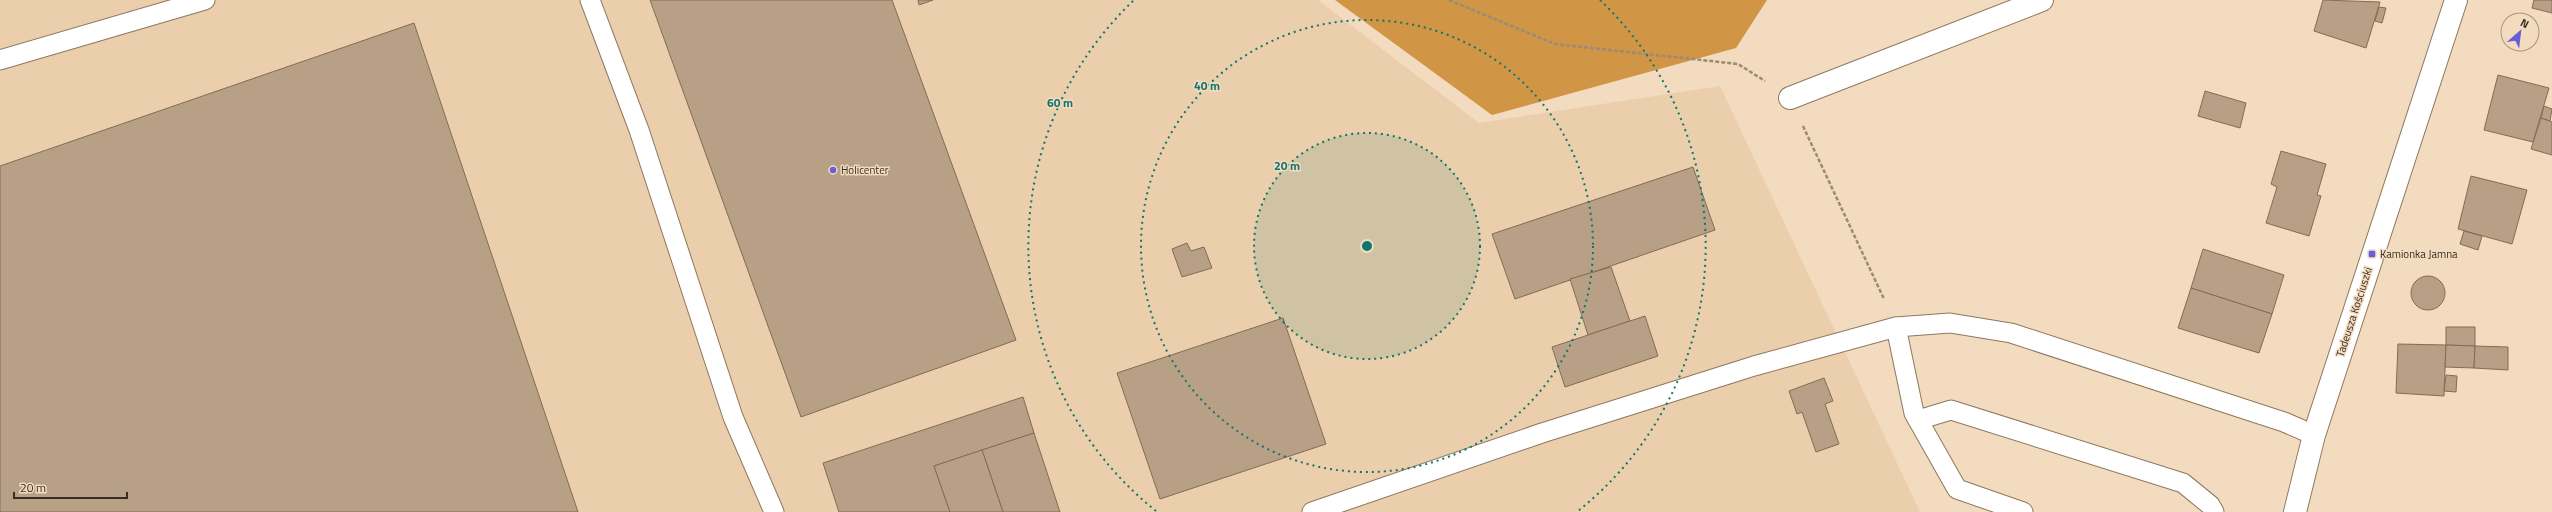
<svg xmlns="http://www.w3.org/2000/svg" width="2552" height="512" font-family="'Titillium Web',sans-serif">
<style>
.built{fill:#ebceac}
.forest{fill:#d19546}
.building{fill:#b7a085;stroke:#826d54}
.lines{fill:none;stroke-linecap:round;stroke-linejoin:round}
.lane-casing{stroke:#8d785e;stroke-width:21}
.street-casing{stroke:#8d785e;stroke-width:24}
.path{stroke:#9b8a76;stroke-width:2.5;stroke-dasharray:4 2;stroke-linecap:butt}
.lane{stroke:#fff;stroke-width:19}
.street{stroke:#fff;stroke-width:22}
.ring{fill:none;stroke:#0f766e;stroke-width:2;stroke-dasharray:2 4}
.poi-dot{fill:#6a5dd7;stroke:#f3dbbf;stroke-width:1.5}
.labels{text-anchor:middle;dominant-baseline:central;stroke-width:3;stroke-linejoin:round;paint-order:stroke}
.poi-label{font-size:11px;fill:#372d23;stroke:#f3dbbf;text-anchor:start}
.street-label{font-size:11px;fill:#372d23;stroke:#f3dbbf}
.centre{fill:#0f766e;stroke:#f3dbbf;stroke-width:2}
.ring-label{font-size:12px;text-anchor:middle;font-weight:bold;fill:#0f766e;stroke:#f3dbbf;stroke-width:3;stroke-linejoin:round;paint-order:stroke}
</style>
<rect width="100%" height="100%" fill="#f3dbbf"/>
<!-- built -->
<polygon class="built" points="0,0 1318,0 1479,123 1720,86 1920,512 0,512"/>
<!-- forest -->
<polygon class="forest" points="1335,0 1767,0 1736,48 1492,115"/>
<!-- building -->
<g class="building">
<polygon points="650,0 892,0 1016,340 801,417"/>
<polygon points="918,0 933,0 919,5"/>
<polygon points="2323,0 2380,2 2366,48 2314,31"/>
<polygon points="2534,0 2552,0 2552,13 2532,8"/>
<polygon points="2379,7 2386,8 2382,23 2375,21"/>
<polygon points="414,23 578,512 0,512 0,166"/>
<polygon points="2498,75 2549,88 2533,142 2484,130"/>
<polygon points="2205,91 2246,103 2240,128 2198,116"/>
<polygon points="2544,106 2552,109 2550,121 2541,118"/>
<polygon points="2541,118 2552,122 2552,155 2531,149"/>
<polygon points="2281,151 2326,164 2317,195 2321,196 2309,236 2266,223 2277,187 2271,184"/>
<polygon points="1693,167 1715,230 1515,299 1492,234"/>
<polygon points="2471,176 2527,190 2512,244 2458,229"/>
<polygon points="2464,231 2482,236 2478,250 2460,244"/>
<polygon points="1187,243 1191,251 1204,247 1212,268 1182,277 1172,249"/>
<polygon points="2203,249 2284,275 2272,314 2191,288"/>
<polygon points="1611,267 1630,321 1588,335 1570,279"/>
<circle cx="2428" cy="293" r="17"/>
<polygon points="2191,288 2272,314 2259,353 2178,328"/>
<polygon points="1645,316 1658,356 1565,387 1552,347"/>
<polygon points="1283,318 1326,444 1160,499 1117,373"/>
<polygon points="2446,327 2475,327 2475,346 2446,345"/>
<polygon points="2398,344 2446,345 2444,396 2396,393"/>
<polygon points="2446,345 2475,346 2474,368 2445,367"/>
<polygon points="2475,346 2508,347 2508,370 2474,368"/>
<polygon points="2446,375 2457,376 2456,392 2444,391"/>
<polygon points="1824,378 1833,401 1825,404 1839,444 1816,452 1802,412 1797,414 1789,391"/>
<polygon points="1023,397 1034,433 934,466 950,512 839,512 823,463"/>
<polygon points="1034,433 1060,512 1003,512 982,450"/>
<polygon points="982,450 1003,512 950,512 934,466"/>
</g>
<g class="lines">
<defs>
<g id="lane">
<polyline points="590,0 639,130 733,417 774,512"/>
<polyline points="0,60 205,0"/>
<polyline points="1896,327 1914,413 1957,489 2023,512"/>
<polyline points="1918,420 1951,410 2183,483 2210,505 2214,512"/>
<polyline points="1312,512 1542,433 1754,366 1896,327 1950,323 2011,333 2284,422 2314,435"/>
</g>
<g id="street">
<polyline points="1790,98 2042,0"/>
<polyline points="2295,512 2314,435 2456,0"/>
</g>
</defs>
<!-- lane casing -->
<use href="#lane" class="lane-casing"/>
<!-- street casing -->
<use href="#street" class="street-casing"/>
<!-- path -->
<g class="path">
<polyline points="1449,0 1555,44 1738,64 1765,81"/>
<polyline points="1803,126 1884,299"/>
</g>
<!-- lane -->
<use href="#lane" class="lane"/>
<!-- street -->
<use href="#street" class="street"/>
</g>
<!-- distance rings -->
<circle cx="1367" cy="246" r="113" fill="#0f766e" fill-opacity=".12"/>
<g class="ring">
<circle cx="1367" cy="246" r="113"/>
<circle cx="1367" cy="246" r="226"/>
<path d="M1156 511A339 339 0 0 1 1134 0M1600 0A339 339 0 0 1 1578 511"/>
</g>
<!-- markers -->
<g class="poi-dot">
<circle cx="833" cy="170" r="4"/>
<rect x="2368" y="250" width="8" height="8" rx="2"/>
</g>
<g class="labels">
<!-- poi labels -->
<g class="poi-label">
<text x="841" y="170">Holicenter</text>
<text x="2380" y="254">Kamionka Jamna</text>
</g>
<!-- street labels -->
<g class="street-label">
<text transform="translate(2354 312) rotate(-72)">Tadeusza Kościuszki</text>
</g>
</g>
<circle cx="1367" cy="246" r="6" class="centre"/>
<g class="ring-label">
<text x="1207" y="90">40 m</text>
<text x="1060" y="107">60 m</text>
<text x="1287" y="170">20 m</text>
</g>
<!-- north arrow -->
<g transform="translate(2520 32) rotate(28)"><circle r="19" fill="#f3dbbf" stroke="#a89581"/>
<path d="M0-3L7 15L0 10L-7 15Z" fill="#6a5dd7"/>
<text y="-6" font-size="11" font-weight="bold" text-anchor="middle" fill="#372d23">N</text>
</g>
<!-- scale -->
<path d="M14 492v6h113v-6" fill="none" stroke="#372d23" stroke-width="2"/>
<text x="20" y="492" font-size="12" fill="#372d23" stroke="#f3dbbf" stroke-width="3" paint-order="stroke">20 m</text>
</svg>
